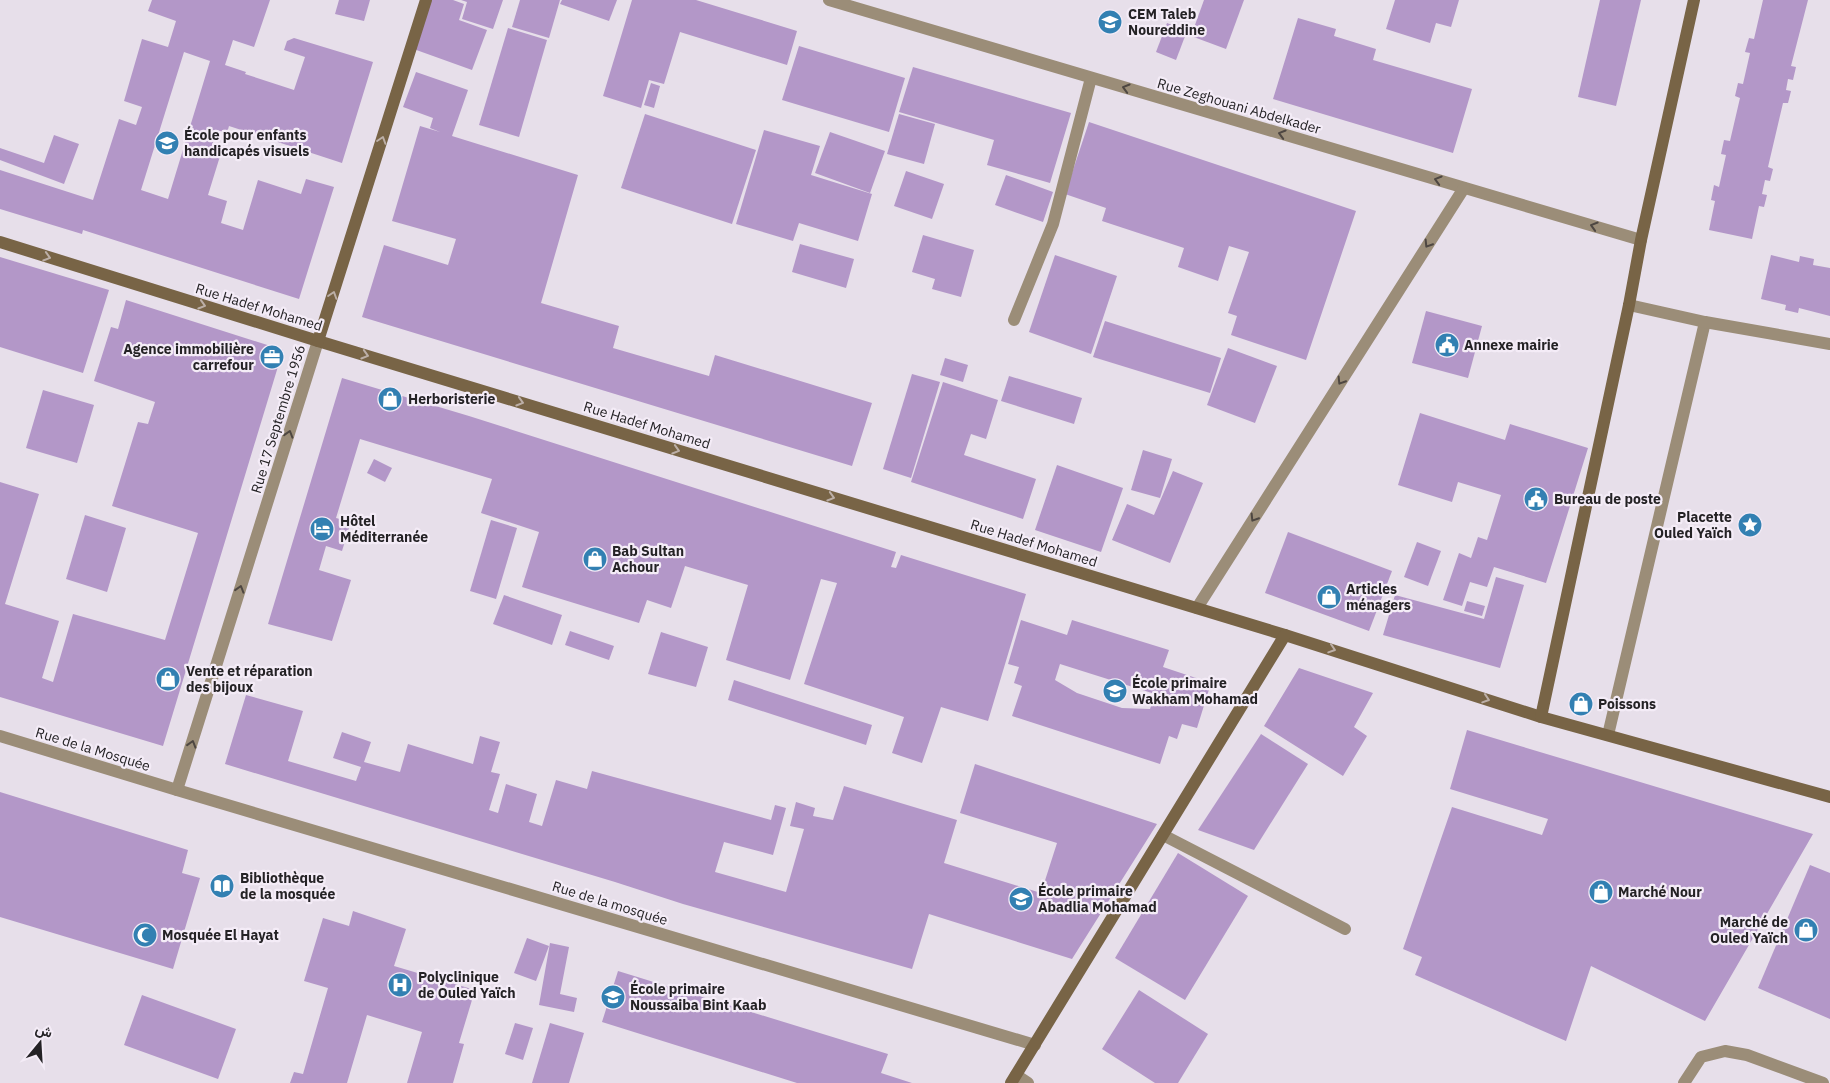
<svg xmlns="http://www.w3.org/2000/svg" width="1830" height="1083" font-family="'IBM Plex Sans',Vazirmatn,sans-serif">
<style>
.building{fill:#b397c8;fill-rule:evenodd}
.lines{fill:none;stroke-linecap:round;stroke-linejoin:round}
.lane{stroke:#9b8d78;stroke-width:12}
.street{stroke:#9b8d78;stroke-width:12}
.secondary{stroke:#786446;stroke-width:12}
.oneway{stroke:#4e4742}
.oneway2{stroke:#bcafa7}
.labels{text-anchor:middle;dominant-baseline:central;stroke-width:4.5;stroke-linejoin:round;paint-order:stroke}
.poi-label{font-size:14px;font-weight:bold;fill:#242225;stroke:#f4ecf7;text-anchor:start}
.street-label{font-size:14px;fill:#242225;stroke:#f4ecf7}
</style>
<rect width="100%" height="100%" fill="#e7dfea"/>
<!-- building -->
<g class="building">
<path d="M 152,0 L 270,0 L 254,47 L 233,40 L 225,65 L 246,72 L 245,74 L 294,90 L 305,57 L 284,50 L 287,41 L 294,38 L 373,62 L 342,163 L 229,126 L 227,133 L 217,130 L 210,151 L 221,153 L 208,195 L 227,201 L 221,223 L 243,230 L 258,180 L 301,194 L 306,179 L 334,187 L 299,299 L 83,230 L 82,234 L 0,209 L 0,170 L 93,200 L 119,119 L 136,125 L 142,107 L 124,101 L 142,39 L 168,47 L 176,21 L 148,11 ZM 184,52 L 210,61 L 168,199 L 141,190 Z"/>
<polygon points="339,0 370,0 364,21 335,14"/>
<polygon points="425,0 453,0 464,4 459,20 487,30 472,70 408,47"/>
<polygon points="461,0 503,0 493,29 462,19 467,2"/>
<polygon points="520,0 560,0 549,38 512,27"/>
<polygon points="562,0 617,0 609,21 560,4"/>
<polygon points="632,0 696,0 797,31 787,65 680,32 664,84 649,80 641,108 603,96"/>
<polygon points="1204,0 1244,0 1226,49 1191,36"/>
<polygon points="1395,0 1459,0 1451,27 1436,23 1430,43 1386,29"/>
<polygon points="1600,0 1641,0 1616,106 1578,97"/>
<polygon points="1763,0 1808,0 1791,66 1796,67 1793,80 1788,79 1786,90 1791,91 1788,103 1783,103 1768,167 1773,169 1770,181 1765,180 1762,194 1767,195 1764,207 1759,206 1752,239 1709,230 1715,201 1711,200 1714,185 1719,187 1726,155 1721,154 1724,140 1730,141 1740,98 1735,96 1738,83 1743,84 1750,53 1745,52 1749,38 1754,39"/>
<polygon points="1298,18 1336,29 1334,36 1376,49 1373,60 1472,89 1453,153 1273,99"/>
<polygon points="1167,23 1187,31 1176,60 1156,52"/>
<polygon points="508,28 547,40 519,137 479,125"/>
<polygon points="799,46 905,78 889,132 782,100"/>
<polygon points="913,67 1071,113 1050,183 987,165 994,140 899,112"/>
<polygon points="416,72 468,90 452,136 578,175 541,303 619,326 613,348 709,376 715,355 872,403 852,466 362,317 384,245 448,265 456,239 392,221 420,126 440,132 430,128 433,118 403,107"/>
<polygon points="651,83 660,86 654,108 644,105"/>
<polygon points="645,114 756,150 732,224 621,188"/>
<polygon points="899,114 935,124 924,164 887,154"/>
<polygon points="1089,122 1356,211 1306,360 1231,335 1237,316 1228,313 1249,252 1229,246 1218,281 1178,267 1184,248 1102,221 1106,208 1065,194"/>
<polygon points="764,130 820,146 811,175 872,194 858,241 799,223 793,241 736,224"/>
<polygon points="830,132 885,151 870,193 815,173"/>
<polygon points="54,135 79,144 64,184 0,160 0,148 44,163"/>
<polygon points="906,171 944,184 932,219 894,206"/>
<polygon points="1006,175 1053,192 1043,222 995,205"/>
<polygon points="923,235 974,250 961,297 932,289 935,279 912,272"/>
<polygon points="800,244 854,259 846,288 792,272"/>
<polygon points="1055,255 1117,276 1091,354 1029,332"/>
<polygon points="1771,255 1799,262 1800,256 1814,259 1813,265 1830,268 1830,316 1799,308 1798,313 1785,310 1786,305 1761,299"/>
<polygon points="0,257 109,290 83,373 0,347"/>
<polygon points="126,300 283,350 163,746 0,697 0,482 39,494 5,604 59,621 42,678 53,682 73,614 165,640 198,533 112,506 138,422 148,424 155,402 94,381 111,327 118,329"/>
<polygon points="1426,311 1482,326 1468,378 1412,363"/>
<polygon points="1105,321 1221,358 1210,393 1093,357"/>
<polygon points="1228,348 1277,366 1255,423 1207,405"/>
<polygon points="945,358 968,365 963,382 940,375"/>
<polygon points="912,374 940,382 911,478 883,469"/>
<polygon points="1009,376 1082,398 1074,424 1001,401"/>
<polygon points="342,378 469,416 896,552 891,567 896,568 901,555 1026,594 988,721 941,707 922,763 892,753 904,717 804,684 837,583 821,579 790,680 726,660 748,585 685,566 671,608 647,600 639,623 522,587 539,532 481,513 492,479 360,439 336,518 351,522 342,551 326,546 319,570 351,580 332,641 268,624"/>
<polygon points="943,382 998,400 986,439 971,434 964,455 1036,479 1023,519 911,482"/>
<polygon points="43,390 94,405 77,463 26,448"/>
<polygon points="1420,413 1505,440 1510,424 1588,448 1546,583 1494,567 1487,587 1470,582 1462,606 1443,600 1459,553 1471,558 1478,537 1487,540 1501,495 1458,482 1452,502 1398,485"/>
<polygon points="1143,450 1172,459 1160,498 1131,490"/>
<polygon points="374,459 392,468 385,482 367,473"/>
<polygon points="1057,465 1123,488 1101,552 1035,530"/>
<polygon points="1173,471 1203,483 1170,563 1112,540 1127,504 1154,515"/>
<polygon points="85,515 126,528 107,592 66,579"/>
<polygon points="491,520 517,528 496,599 470,591"/>
<polygon points="1288,532 1392,571 1369,631 1265,593"/>
<polygon points="1417,542 1441,551 1428,586 1404,577"/>
<polygon points="1496,577 1524,585 1500,668 1383,635 1395,595 1484,619"/>
<polygon points="504,595 562,615 552,645 493,624"/>
<polygon points="1467,601 1485,606 1482,616 1464,611"/>
<path d="M 1021,620 L 1067,635 L 1072,620 L 1169,650 L 1163,667 L 1211,683 L 1197,728 L 1182,724 L 1177,739 L 1169,736 L 1160,764 L 1012,716 L 1022,686 L 1014,683 L 1019,667 L 1008,664 ZM 1060,664 L 1155,694 L 1150,709 L 1122,708 L 1077,693 L 1055,680 Z"/>
<polygon points="570,631 614,646 609,660 565,645"/>
<polygon points="661,632 708,647 696,687 648,674"/>
<polygon points="1299,668 1373,693 1354,727 1367,736 1343,776 1264,726"/>
<polygon points="734,680 872,725 866,745 728,700"/>
<polygon points="246,695 303,711 288,761 356,781 361,767 333,758 342,732 371,742 364,762 400,772 408,744 473,764 480,736 500,742 491,772 500,774 489,810 498,813 506,784 537,794 529,822 542,826 556,780 587,789 592,771 771,820 775,805 786,808 773,855 724,842 715,872 786,892 804,829 790,826 796,802 815,808 813,816 833,820 844,786 957,820 944,863 1041,893 1057,843 960,813 975,764 1157,824 1072,959 929,914 912,969 683,904 615,882 225,764"/>
<polygon points="1467,730 1813,834 1705,1021 1591,966 1566,1041 1415,975 1422,957 1403,949 1452,807 1542,835 1548,819 1450,789"/>
<polygon points="1261,734 1308,764 1254,850 1198,830"/>
<polygon points="0,792 188,850 182,873 200,878 173,969 0,917"/>
<polygon points="1178,853 1248,896 1185,1000 1115,958"/>
<polygon points="1810,865 1830,873 1830,1019 1758,988"/>
<polygon points="353,911 406,929 394,966 475,990 459,1043 464,1044 453,1083 407,1083 422,1032 367,1015 347,1083 290,1083 294,1072 303,1074 328,988 304,981 323,918 349,926"/>
<polygon points="527,938 549,946 536,981 514,973"/>
<polygon points="550,943 569,947 560,994 577,998 574,1012 539,1005"/>
<polygon points="618,971 888,1054 881,1073 912,1083 797,1083 602,1022"/>
<polygon points="1139,990 1208,1034 1178,1083 1155,1083 1102,1049"/>
<polygon points="142,995 236,1029 218,1079 124,1045"/>
<polygon points="515,1023 533,1028 523,1060 505,1054"/>
<polygon points="550,1023 584,1033 569,1083 532,1083"/>
</g>
<g class="lines">
<!-- lane -->
<g class="lane">
<polyline points="1014,320 1053,224 1091,78"/>
<polyline points="1608,735 1705,322"/>
<polyline points="1163,835 1345,929"/>
<polyline points="1016,1075 1028,1083"/>
</g>
<!-- street -->
<g class="street">
<polyline points="829,0 1641,240"/>
<polyline points="1629,305 1705,322 1830,344"/>
<polyline points="1197,608 1464,188"/>
<polyline points="0,736 177,790 1035,1045"/>
<polyline points="177,790 318,341"/>
<polyline points="1684,1083 1701,1057 1725,1051 1747,1055 1823,1083"/>
</g>
<!-- secondary -->
<g class="secondary">
<polyline points="0,242 318,341 1285,635 1541,717 1830,797"/>
<polyline points="318,341 426,0"/>
<polyline points="1541,717 1629,305 1641,240 1694,0"/>
<polyline points="1011,1083 1285,635"/>
</g>
</g>
<!-- one-way arrows -->
<defs><path id="oneway-chevron" d="M-2-3.5L2.5 0L-2 3.5" fill="none" stroke-width="1.6" stroke-linecap="round" stroke-linejoin="round" transform="scale(1.25)"/></defs>
<g class="oneway">
<use href="#oneway-chevron" transform="translate(1126 88) rotate(-164)"/>
<use href="#oneway-chevron" transform="translate(1282 134) rotate(-164)"/>
<use href="#oneway-chevron" transform="translate(1438 180) rotate(-164)"/>
<use href="#oneway-chevron" transform="translate(1594 226) rotate(-163)"/>
<use href="#oneway-chevron" transform="translate(1428 244) rotate(122)"/>
<use href="#oneway-chevron" transform="translate(1341 381) rotate(122)"/>
<use href="#oneway-chevron" transform="translate(289 434) rotate(-73)"/>
<use href="#oneway-chevron" transform="translate(1254 518) rotate(122)"/>
<use href="#oneway-chevron" transform="translate(240 589) rotate(-73)"/>
<use href="#oneway-chevron" transform="translate(192 744) rotate(-73)"/>
</g>
<g class="oneway2">
<use href="#oneway-chevron" transform="translate(382 140) rotate(-72)"/>
<use href="#oneway-chevron" transform="translate(47 257) rotate(17)"/>
<use href="#oneway-chevron" transform="translate(333 295) rotate(-72)"/>
<use href="#oneway-chevron" transform="translate(202 305) rotate(17)"/>
<use href="#oneway-chevron" transform="translate(365 355) rotate(17)"/>
<use href="#oneway-chevron" transform="translate(520 402) rotate(17)"/>
<use href="#oneway-chevron" transform="translate(676 450) rotate(17)"/>
<use href="#oneway-chevron" transform="translate(831 497) rotate(17)"/>
<use href="#oneway-chevron" transform="translate(1332 649) rotate(18)"/>
<use href="#oneway-chevron" transform="translate(1486 699) rotate(18)"/>
</g>
<!-- icons -->
<defs>
<symbol id="school-disc" viewBox="-11 -11 22 22"><circle r="9.5" fill="#3280b2" stroke="#f4ecf7"/><path d="M0-5L7-2L0 1L-7-2ZM-4 1L0 2.5L4 1V4Q0 6-4 4Z" fill="#fff"/></symbol>
<symbol id="civic-disc" viewBox="-11 -11 22 22"><circle r="9.5" fill="#3280b2" stroke="#f4ecf7"/><path d="M-.6-6.5H3V-4.5H.6V-3L4-1V1h2V6H-6V1h2V-1L-.6-3ZM-1.2 2.5V6h2.4V2.5Z" fill="#fff"/></symbol>
<symbol id="office-disc" viewBox="-11 -11 22 22"><circle r="9.5" fill="#3280b2" stroke="#f4ecf7"/><path d="M-6-3h4V-5.5h4V-3h4V5H-6ZM-1-4.5V-3h2v-1.5ZM-6 0V1H6V0Z" fill="#fff"/></symbol>
<symbol id="shop-disc" viewBox="-11 -11 22 22"><circle r="9.5" fill="#3280b2" stroke="#f4ecf7"/><path d="M-5-2.5h2.3a2.7 3.5 0 0 1 5.4 0H5L5.5 6h-11ZM-1.5-2.5h3a1.5 2.3 0 0 0-3 0Z" fill="#fff"/></symbol>
<symbol id="sight-disc" viewBox="-11 -11 22 22"><circle r="9.5" fill="#3280b2" stroke="#f4ecf7"/><path d="M0-6L1.8-2.2L6-1.7L2.9 1.2L3.7 5.4L0 3.3L-3.7 5.4L-2.9 1.2L-6-1.7L-1.8-2.2Z" fill="#fff"/></symbol>
<symbol id="hotel-disc" viewBox="-11 -11 22 22"><circle r="9.5" fill="#3280b2" stroke="#f4ecf7"/><path d="M-6-4.5h1.5V1H6V5H4.5V3h-9V5H-6ZM-4 0a1.8 1.8 0 1 1 3.6 0ZM.5 0V-2.5h3Q6-2.5 6 0Z" fill="#fff"/></symbol>
<symbol id="library-disc" viewBox="-11 -11 22 22"><circle r="9.5" fill="#3280b2" stroke="#f4ecf7"/><path d="M-6-4Q-3-5.5-.7-3.5V5Q-3 3-6 4ZM6-4Q3-5.5 .7-3.5V5Q3 3 6 4Z" fill="#fff"/></symbol>
<symbol id="mosque-disc" viewBox="-11 -11 22 22"><circle r="9.5" fill="#3280b2" stroke="#f4ecf7"/><path d="M3.5-4.9A6 6 0 1 0 3.5 4.9A5 5 0 1 1 3.5-4.9Z" fill="#fff"/></symbol>
<symbol id="hospital-disc" viewBox="-11 -11 22 22"><circle r="9.5" fill="#3280b2" stroke="#f4ecf7"/><path d="M-5-5h3v3.5h4V-5h3V5h-3V1.5h-4V5h-3Z" fill="#fff"/></symbol>
</defs>
<g fill-rule="evenodd">
<use href="#school-disc" x="1096" y="8" width="28" height="28"/>
<use href="#school-disc" x="153" y="129" width="28" height="28"/>
<use href="#civic-disc" x="1433" y="331" width="28" height="28"/>
<use href="#office-disc" x="258" y="343" width="28" height="28"/>
<use href="#shop-disc" x="376" y="385" width="28" height="28"/>
<use href="#civic-disc" x="1522" y="485" width="28" height="28"/>
<use href="#sight-disc" x="1736" y="511" width="28" height="28"/>
<use href="#hotel-disc" x="308" y="515" width="28" height="28"/>
<use href="#shop-disc" x="581" y="545" width="28" height="28"/>
<use href="#shop-disc" x="1315" y="583" width="28" height="28"/>
<use href="#shop-disc" x="154" y="665" width="28" height="28"/>
<use href="#school-disc" x="1101" y="677" width="28" height="28"/>
<use href="#shop-disc" x="1567" y="690" width="28" height="28"/>
<use href="#library-disc" x="208" y="872" width="28" height="28"/>
<use href="#shop-disc" x="1587" y="878" width="28" height="28"/>
<use href="#school-disc" x="1007" y="885" width="28" height="28"/>
<use href="#shop-disc" x="1792" y="916" width="28" height="28"/>
<use href="#mosque-disc" x="131" y="921" width="28" height="28"/>
<use href="#hospital-disc" x="386" y="971" width="28" height="28"/>
<use href="#school-disc" x="599" y="983" width="28" height="28"/>
</g>
<g class="labels">
<!-- poi labels -->
<g class="poi-label">
<text x="1128" y="14">CEM Taleb<tspan x="1128" dy="16">Noureddine</tspan></text>
<text x="184" y="135">École pour enfants<tspan x="184" dy="16">handicapés visuels</tspan></text>
<text x="1464" y="345">Annexe mairie</text>
<text x="254" y="349" text-anchor="end">Agence immobilière<tspan x="254" dy="16">carrefour</tspan></text>
<text x="408" y="399">Herboristerie</text>
<text x="1554" y="499">Bureau de poste</text>
<text x="1732" y="517" text-anchor="end">Placette<tspan x="1732" dy="16">Ouled Yaïch</tspan></text>
<text x="340" y="521">Hôtel<tspan x="340" dy="16">Méditerranée</tspan></text>
<text x="612" y="551">Bab Sultan<tspan x="612" dy="16">Achour</tspan></text>
<text x="1346" y="589">Articles<tspan x="1346" dy="16">ménagers</tspan></text>
<text x="186" y="671">Vente et réparation<tspan x="186" dy="16">des bijoux</tspan></text>
<text x="1132" y="683">École primaire<tspan x="1132" dy="16">Wakham Mohamad</tspan></text>
<text x="1598" y="704">Poissons</text>
<text x="240" y="878">Bibliothèque<tspan x="240" dy="16">de la mosquée</tspan></text>
<text x="1038" y="891">École primaire<tspan x="1038" dy="16">Abadlia Mohamad</tspan></text>
<text x="1618" y="892">Marché Nour</text>
<text x="1788" y="922" text-anchor="end">Marché de<tspan x="1788" dy="16">Ouled Yaïch</tspan></text>
<text x="162" y="935">Mosquée El Hayat</text>
<text x="418" y="977">Polyclinique<tspan x="418" dy="16">de Ouled Yaïch</tspan></text>
<text x="630" y="989">École primaire<tspan x="630" dy="16">Noussaiba Bint Kaab</tspan></text>
</g>
<!-- street labels -->
<g class="street-label">
<text transform="translate(1239 106) rotate(16)">Rue Zeghouani Abdelkader</text>
<text transform="translate(259 307) rotate(17)">Rue Hadef Mohamed</text>
<text transform="translate(278 419) rotate(-73)">Rue 17 Septembre 1956</text>
<text transform="translate(647 425) rotate(17)">Rue Hadef Mohamed</text>
<text transform="translate(1034 543) rotate(17)">Rue Hadef Mohamed</text>
<text transform="translate(93 749) rotate(17)">Rue de la Mosquée</text>
<text transform="translate(610 903) rotate(17)">Rue de la mosquée</text>
</g>
</g>
<!-- north arrow -->
<g transform="translate(40 1043) rotate(18)" stroke="#f4ecf7" stroke-width="4" paint-order="stroke">
<path d="M0-4L9 19L0 12L-9 19Z" fill="#242225"/>
<text y="-8" font-size="14" font-weight="bold" text-anchor="middle" fill="#242225">ش</text>
</g>
</svg>
